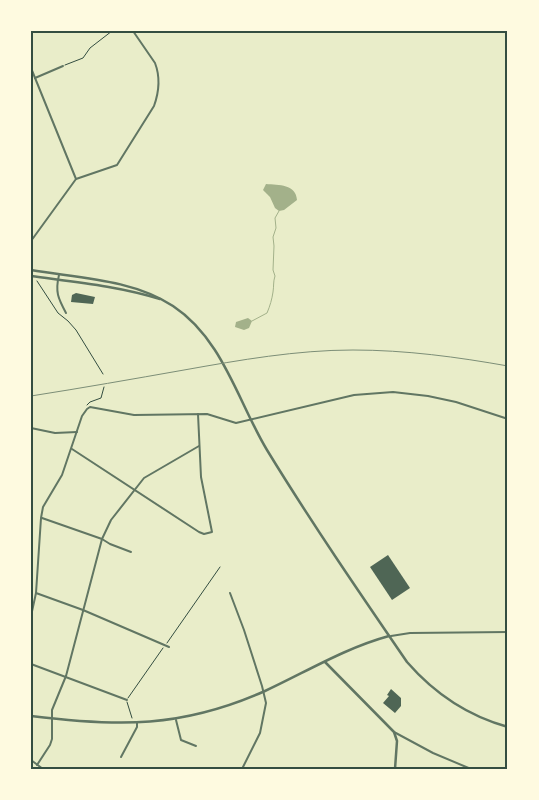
<svg xmlns="http://www.w3.org/2000/svg" width="539" height="800" font-family="Lato,sans-serif">
<style>
.water{fill:#a3b18a}
.lines{fill:none;stroke-linecap:round;stroke-linejoin:round}
.stream{stroke:#a3b18a;stroke-width:1}
.building{fill:#4f6655}
.path{stroke:#344e41;stroke-width:1}
.minor{stroke:#617663;stroke-width:2}
.tertiary{stroke:#617663;stroke-width:2.5}
.rail{stroke:#7c8e77;stroke-width:1}
.neatline{fill:none;stroke:#344e41;stroke-width:2}
</style>
<rect width="100%" height="100%" fill="#e9edc9"/>
<!-- water -->
<g class="water">
<path d="M 266,184 C 279,185 296,184 297,200 L 284,210 L 279,211 L 275,208 L 270,197 L 263,190 Z"/>
<polygon points="248,318 252,321 249,328 244,330 235,327 236,322"/>
</g>
<g class="lines">
<!-- stream -->
<path class="stream" d="M 252,321 L 267,313 C 270,306 272,299 273,292 C 274,286 273,282 275,276 L 273,270 L 274,246 L 273,237 L 276,228 L 275,218 L 279,211"/>
</g>
<!-- building -->
<g class="building">
<polygon points="76,293 95,297 93,304 71,302 72,295"/>
<polygon points="388,555 410,588 392,600 370,567"/>
<polygon points="391,689 401,698 401,706 395,713 383,703 389,696 387,695"/>
</g>
<g class="lines">
<!-- path -->
<g class="path">
<polyline points="65,65 83,58 90,48 112,31"/>
<polyline points="37,281 58,313 68,321 76,330 103,374"/>
<polyline points="87,405 90,402 101,398 104,387"/>
<polyline points="167,643 220,567"/>
<polyline points="128,698 163,648"/>
<polyline points="127,702 132,718"/>
</g>
<!-- minor -->
<g class="minor">
<polyline points="31,68 76,179"/>
<polyline points="35,78 63,66"/>
<path d="M 31,241 L 76,179 L 117,165 L 154,106 C 159,92 160,76 155,63 L 133,31"/>
<path d="M 59,275 C 55,292 58,298 66,313"/>
<polyline points="31,428 55,433 77,432"/>
<polyline points="72,449 199,532 204,534 212,532 201,477 198,414"/>
<polyline points="42,518 102,539 110,544 131,552"/>
<polyline points="36,593 83,610 169,647"/>
<polyline points="230,593 244,630 262,686 266,703 260,733 242,769"/>
<polyline points="31,616 36,593 41,518 43,507 62,475 82,416 87,409 90,407 134,415 207,414 236,423 354,395 393,392 428,396 456,402 508,419"/>
<polyline points="391,636 410,633 508,632"/>
<polyline points="31,664 127,700"/>
<polyline points="176,720 181,740 196,746"/>
<polyline points="394,732 433,753 471,769"/>
<polyline points="121,757 137,727 137,723"/>
<polyline points="31,760 43,769"/>
<polyline points="37,765 50,745 52,739 52,710 66,676 102,539 111,520 144,478 199,446"/>
</g>
<!-- tertiary -->
<g class="tertiary">
<path d="M 31,270 C 78,278 132,279 173,306 C 223,339 238,402 267,450 C 311,522 359,592 407,662 C 434,693 468,716 508,727"/>
<path d="M 31,276 C 75,282 118,286 160,299"/>
<polyline points="325,662 394,732 397,741 395,769"/>
<path d="M 31,716 C 119,727 182,728 265,691 C 306,672 345,648 389,636"/>
</g>
<!-- rail -->
<path class="rail" d="M 31,396 C 82,388 133,379 184,370 C 240,360 297,350 353,350 C 406,350 457,357 508,366"/>
</g>
<!-- border -->
<rect width="539" height="800" fill="none" stroke="#fefae0" stroke-width="65"/>
<rect x="32" y="32" width="474" height="736" class="neatline"/>
</svg>
